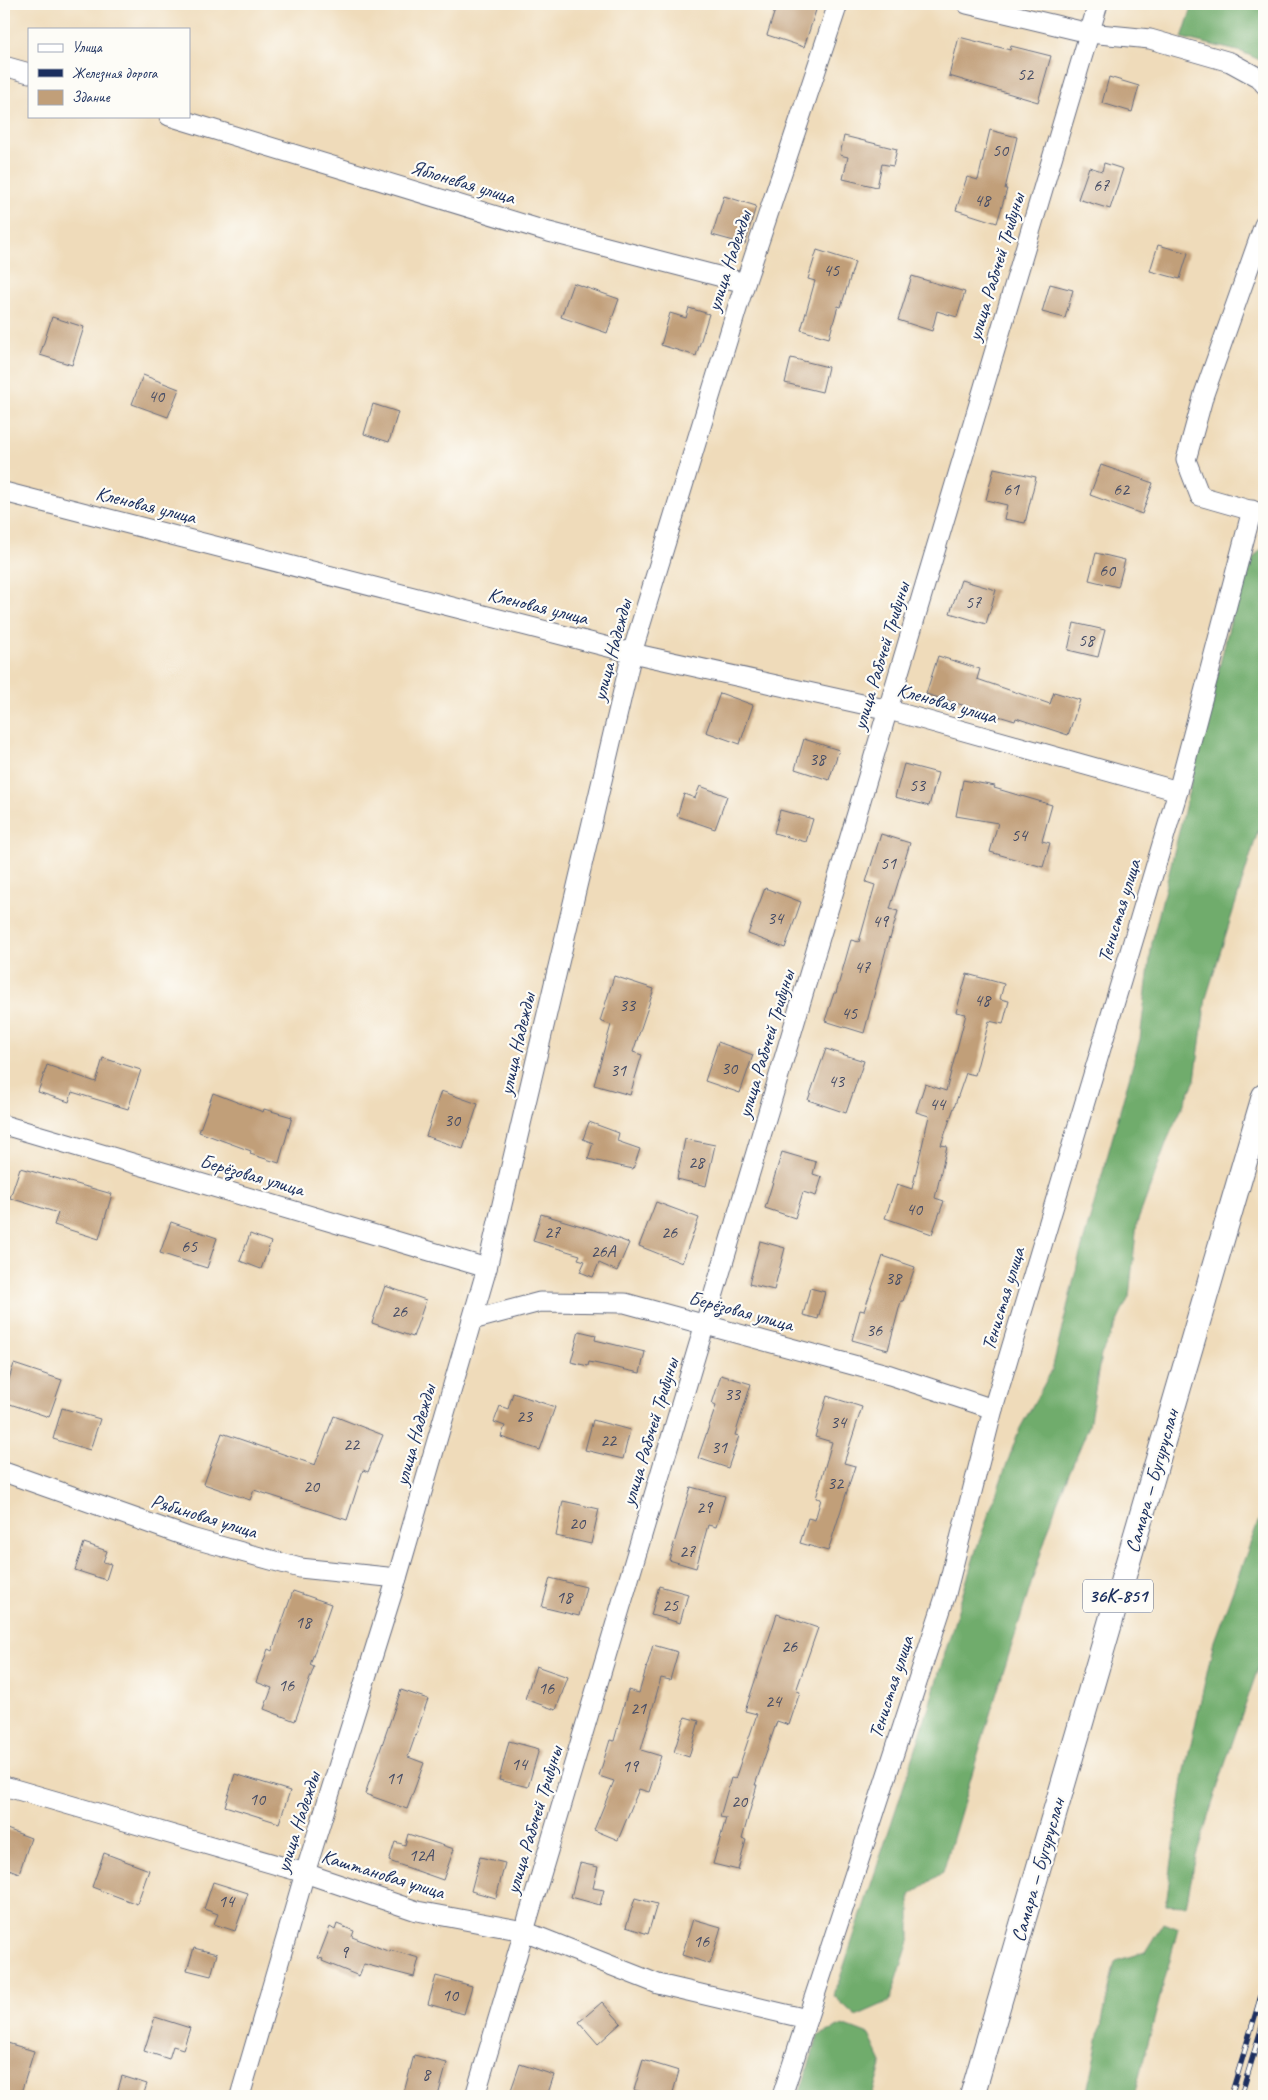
<svg xmlns="http://www.w3.org/2000/svg" width="1268" height="2100" font-family="Caveat,sans-serif">
<style>
.forest{fill:#70ac6c;stroke:#466e65}
.building{fill:#c19f79}
.lines{fill:none;stroke-linecap:round;stroke-linejoin:round}
.minor-casing{stroke:#656b7e;stroke-width:21}
.major-casing{stroke:#656b7e;stroke-width:26}
.minor{stroke:#fff;stroke-width:19}
.major{stroke:#fff;stroke-width:24}
.rail-casing{stroke:#1b2f5e;stroke-width:5.5}
.rail{stroke:#fdfcf7;stroke-width:4;stroke-dasharray:11;stroke-linecap:butt}
.labels{text-anchor:middle;dominant-baseline:central;stroke-width:4.5;stroke-linejoin:round;paint-order:stroke}
.number-label{font-size:18px;fill:#444b65}
.shield{fill:#fdfcf7;stroke:#5f6c8c;stroke-width:1}
.shield-label{font-size:19px;font-weight:bold;fill:#1b2f5e}
.street-label{font-size:20px;fill:#1b2f5e;stroke:#fdfcf7}
</style>
<rect width="100%" height="100%" fill="#fdfcf7"/>
<filter id="ink" filterUnits="userSpaceOnUse"><feTurbulence type="fractalNoise" baseFrequency=".02" numOctaves="2"/><feDisplacementMap in="SourceGraphic" scale="10" xChannelSelector="R" yChannelSelector="G"/><feConvolveMatrix kernelMatrix="1 2 1 2 8 2 1 2 1" color-interpolation-filters="sRGB"/></filter>
<filter id="wash" filterUnits="userSpaceOnUse"><feTurbulence type="fractalNoise" baseFrequency=".0096" numOctaves="4" result="noise"/><feDisplacementMap in="SourceGraphic" scale="20" xChannelSelector="R" yChannelSelector="G"/><feGaussianBlur stdDeviation="1.12" result="paint"/><feColorMatrix in="noise" values="0 0 0 0 0 0 0 0 0 0 0 0 0 0 0 0 0 1.4 0 .05"/><feComposite in="paint" operator="in"/></filter>
<g filter="url(#wash)">
<rect width="100%" height="100%" fill="#efdbba"/>
<!-- forest -->
<g class="forest">
<polygon points="1193,4 1264,4 1264,62 1242,52 1182,38"/>
<polygon points="1264,546 1264,812 1206,998 1195,1080 1168,1138 1137,1223 1129,1297 1101,1355 1089,1426 1057,1502 986,1727 943,1872 910,1895 910,1938 890,2001 856,2016 834,1996 916,1749 976,1550 1019,1430 1052,1370 1079,1258 1140,1039 1152,942 1231,619 1245,567"/>
<polygon points="1264,1506 1264,1651 1224,1767 1196,1855 1186,1906 1166,1905 1183,1779 1214,1641"/>
<polygon points="1163,1923 1178,1929 1134,2096 1086,2096 1115,1961 1145,1952"/>
<polygon points="843,2025 869,2035 882,2063 872,2096 799,2096 818,2036"/>
</g>
<g id="blocks">
<!-- building -->
<g class="building">
<polygon points="777,4 818,4 804,47 767,35"/>
<polygon points="959,37 1010,50 1011,46 1051,56 1038,102 949,76"/>
<polygon points="1109,77 1139,86 1132,112 1102,103"/>
<polygon points="990,130 1017,137 1005,189 1007,189 997,223 956,210 967,177 978,180"/>
<polygon points="844,136 897,149 893,166 882,164 877,187 843,179 848,157 840,155"/>
<polygon points="1104,163 1123,169 1110,209 1078,199 1089,167 1102,171"/>
<polygon points="724,196 756,206 745,244 712,235"/>
<polygon points="1158,245 1188,253 1180,279 1150,271"/>
<polygon points="817,250 855,262 841,307 838,306 829,338 801,330 815,281 808,279"/>
<polygon points="912,276 965,292 957,317 937,311 932,331 898,320"/>
<polygon points="573,283 619,299 607,333 561,317"/>
<polygon points="1050,284 1073,290 1065,318 1042,312"/>
<polygon points="689,308 709,314 696,356 661,345 670,313 686,318"/>
<polygon points="52,317 84,327 72,365 40,355"/>
<polygon points="791,358 828,367 822,392 785,383"/>
<polygon points="143,375 179,389 168,417 132,404"/>
<polygon points="373,404 398,412 389,442 364,434"/>
<polygon points="1101,465 1153,483 1142,514 1090,495"/>
<polygon points="994,468 1036,477 1025,523 1004,519 1007,505 986,500"/>
<polygon points="1096,553 1125,560 1118,587 1089,580"/>
<polygon points="961,580 996,590 986,624 950,613"/>
<polygon points="1074,623 1105,630 1098,657 1068,650"/>
<polygon points="938,656 980,669 977,679 1050,704 1054,692 1080,700 1068,735 1016,718 1015,721 926,694"/>
<polygon points="720,693 753,705 740,744 706,732"/>
<polygon points="804,739 839,750 829,780 795,769"/>
<polygon points="904,764 938,773 929,806 895,797"/>
<polygon points="963,780 995,786 994,788 1052,805 1042,841 1050,843 1043,867 990,852 998,823 956,816"/>
<polygon points="700,786 727,796 715,829 677,816 684,794 695,798"/>
<polygon points="780,810 813,819 806,842 774,833"/>
<polygon points="881,834 910,843 890,909 898,911 890,939 889,938 864,1033 825,1021 834,993 836,993 851,940 859,942 875,885 866,882"/>
<polygon points="765,888 801,902 785,948 748,934"/>
<polygon points="967,974 1004,984 1000,999 1009,1001 1003,1024 989,1021 975,1075 966,1073 941,1145 947,1146 935,1198 944,1201 932,1234 885,1218 897,1184 912,1189 929,1116 916,1112 925,1084 946,1091 966,1014 956,1012"/>
<polygon points="614,976 654,989 633,1052 642,1055 630,1095 594,1085 611,1025 600,1021"/>
<polygon points="718,1042 753,1055 740,1093 705,1081"/>
<polygon points="826,1049 864,1061 846,1113 808,1100"/>
<polygon points="103,1058 141,1070 128,1109 72,1092 69,1102 38,1092 47,1065 96,1082"/>
<polygon points="441,1091 478,1104 463,1149 426,1136"/>
<polygon points="213,1093 263,1112 264,1109 292,1117 279,1163 250,1154 251,1151 199,1132"/>
<polygon points="589,1122 619,1133 617,1141 640,1149 633,1169 588,1159 593,1143 583,1139"/>
<polygon points="685,1139 715,1145 706,1186 677,1179"/>
<polygon points="782,1152 816,1162 813,1174 822,1177 816,1196 803,1192 795,1218 765,1208"/>
<polygon points="20,1168 112,1194 99,1239 54,1225 58,1213 10,1198"/>
<polygon points="656,1202 699,1218 682,1263 639,1246"/>
<polygon points="541,1214 595,1230 629,1243 617,1271 599,1263 593,1277 580,1272 585,1261 578,1259 580,1255 533,1241"/>
<polygon points="171,1222 217,1238 207,1268 160,1253"/>
<polygon points="250,1234 271,1242 261,1269 240,1261"/>
<polygon points="760,1241 785,1248 774,1290 749,1284"/>
<polygon points="883,1256 915,1267 903,1301 901,1301 888,1350 852,1340 860,1310 864,1311"/>
<polygon points="385,1286 426,1300 413,1337 372,1323"/>
<polygon points="810,1288 825,1292 818,1319 803,1315"/>
<polygon points="579,1331 596,1335 595,1340 645,1352 640,1373 589,1362 588,1366 571,1362"/>
<polygon points="14,1364 62,1380 49,1417 4,1402 4,1393"/>
<polygon points="721,1375 751,1384 735,1435 739,1436 728,1468 698,1458 716,1406 712,1404"/>
<polygon points="513,1393 555,1407 540,1450 501,1437 505,1426 494,1422 500,1406 508,1409"/>
<polygon points="827,1396 862,1407 844,1463 855,1466 828,1551 800,1543 808,1518 815,1520 821,1499 816,1498 832,1442 815,1437"/>
<polygon points="62,1408 100,1419 90,1450 53,1439"/>
<polygon points="334,1416 383,1435 368,1472 363,1470 347,1520 254,1490 250,1500 204,1484 222,1433 315,1465"/>
<polygon points="593,1420 630,1430 623,1459 585,1450"/>
<polygon points="691,1487 725,1496 716,1527 708,1525 696,1568 669,1560"/>
<polygon points="563,1501 599,1509 591,1544 556,1536"/>
<polygon points="84,1543 107,1551 103,1562 111,1564 106,1580 75,1570"/>
<polygon points="550,1578 586,1587 579,1616 542,1607"/>
<polygon points="659,1586 688,1594 680,1623 651,1615"/>
<polygon points="293,1591 331,1604 310,1665 314,1667 295,1721 264,1709 272,1688 256,1682 268,1649 272,1651"/>
<polygon points="777,1614 818,1628 796,1691 800,1692 789,1725 777,1721 755,1785 757,1785 742,1839 746,1840 738,1870 713,1864 726,1818 720,1817 731,1778 735,1779 757,1714 745,1711"/>
<polygon points="653,1645 678,1652 670,1680 661,1678 641,1750 661,1756 649,1792 639,1789 618,1840 594,1830 614,1781 599,1776 610,1740 614,1741 628,1690 639,1693"/>
<polygon points="536,1666 568,1677 556,1710 525,1699"/>
<polygon points="401,1690 428,1699 408,1757 424,1763 407,1809 365,1794"/>
<polygon points="685,1717 699,1721 689,1757 674,1752"/>
<polygon points="509,1741 539,1749 528,1787 499,1780"/>
<polygon points="235,1774 290,1791 279,1823 225,1806"/>
<polygon points="4,1828 31,1838 19,1873 4,1867"/>
<polygon points="408,1834 454,1849 443,1880 389,1861 395,1842 405,1845"/>
<polygon points="104,1853 149,1870 137,1904 92,1887"/>
<polygon points="480,1857 505,1863 496,1898 471,1891"/>
<polygon points="580,1863 598,1867 593,1888 604,1890 600,1905 571,1897"/>
<polygon points="213,1882 248,1893 235,1931 214,1924 218,1914 204,1909"/>
<polygon points="635,1898 657,1904 648,1934 626,1927"/>
<polygon points="693,1919 721,1927 710,1964 682,1955"/>
<polygon points="337,1924 354,1931 352,1937 390,1952 390,1950 419,1958 414,1977 364,1964 359,1976 322,1961 323,1959 318,1958 330,1927 335,1930"/>
<polygon points="194,1948 217,1954 211,1976 187,1970"/>
<polygon points="436,1976 472,1986 464,2014 428,2004"/>
<polygon points="602,2002 621,2023 598,2044 579,2022"/>
<polygon points="155,2017 190,2028 183,2049 173,2046 169,2059 144,2051"/>
<polygon points="4,2042 34,2051 20,2096 4,2096"/>
<polygon points="414,2055 447,2063 438,2096 403,2096"/>
<polygon points="643,2060 679,2071 672,2096 657,2096 634,2090"/>
<polygon points="520,2064 554,2075 547,2096 520,2096 510,2093"/>
<polygon points="122,2076 147,2084 143,2096 116,2096"/>
</g>
</g>
</g>
<g filter="url(#ink)">
<use href="#blocks" fill-opacity="0" stroke="#656b7e" stroke-width="1"/>
<g class="lines">
<defs>
<g id="minor">
<polyline points="967,4 1089,33 1150,39 1230,62 1261,79 1264,84"/>
<polyline points="4,66 29,73"/>
<polyline points="169,116 549,232 745,283"/>
<polyline points="4,492 632,653 889,710 1178,791"/>
<polyline points="1263,514 1200,496 1186,460 1204,394 1264,225"/>
<polyline points="4,1125 487,1268"/>
<polyline points="472,1320 540,1302 625,1303 890,1375 993,1409"/>
<polyline points="4,1472 191,1538 300,1568 397,1578"/>
<polyline points="4,1786 305,1873 417,1911 524,1931 658,1984 807,2019"/>
<polyline points="240,2096 305,1873 397,1578 487,1268 632,653 739,302 838,4"/>
<polyline points="475,2096 1098,4"/>
<polyline points="782,2096 946,1594 993,1409 1178,791 1252,510"/>
</g>
<polyline id="major" points="972,2096 1264,1096"/>
</defs>
<!-- minor casing -->
<use href="#minor" class="minor-casing"/>
<!-- major casing -->
<use href="#major" class="major-casing"/>
<!-- minor -->
<use href="#minor" class="minor"/>
<!-- major -->
<use href="#major" class="major"/>
<defs>
<g id="rail">
<polyline points="1231,2096 1264,1986"/>
<polyline points="1241,2096 1264,2020"/>
</g>
</defs>
<!-- rail casing -->
<use href="#rail" class="rail-casing"/>
<!-- rail -->
<use href="#rail" class="rail"/>
</g>
</g>
<g class="labels">
<!-- number labels -->
<g class="number-label">
<text x="1025" y="74">52</text>
<text x="1000" y="150">50</text>
<text x="1101" y="185">67</text>
<text x="982" y="200">48</text>
<text x="831" y="270">45</text>
<text x="156" y="396">40</text>
<text x="1011" y="489">61</text>
<text x="1121" y="489">62</text>
<text x="1107" y="570">60</text>
<text x="973" y="602">57</text>
<text x="1086" y="640">58</text>
<text x="817" y="759">38</text>
<text x="917" y="785">53</text>
<text x="1019" y="835">54</text>
<text x="888" y="863">51</text>
<text x="775" y="918">34</text>
<text x="880" y="921">49</text>
<text x="862" y="967">47</text>
<text x="982" y="1000">48</text>
<text x="627" y="1005">33</text>
<text x="849" y="1013">45</text>
<text x="729" y="1068">30</text>
<text x="618" y="1070">31</text>
<text x="836" y="1081">43</text>
<text x="937" y="1104">44</text>
<text x="452" y="1120">30</text>
<text x="696" y="1162">28</text>
<text x="914" y="1209">40</text>
<text x="552" y="1232">27</text>
<text x="669" y="1232">26</text>
<text x="189" y="1246">65</text>
<text x="603" y="1251">26А</text>
<text x="893" y="1278">38</text>
<text x="399" y="1311">26</text>
<text x="874" y="1330">36</text>
<text x="732" y="1394">33</text>
<text x="524" y="1416">23</text>
<text x="838" y="1422">34</text>
<text x="608" y="1440">22</text>
<text x="351" y="1444">22</text>
<text x="719" y="1447">31</text>
<text x="835" y="1483">32</text>
<text x="311" y="1486">20</text>
<text x="704" y="1507">29</text>
<text x="577" y="1523">20</text>
<text x="687" y="1551">27</text>
<text x="564" y="1597">18</text>
<text x="670" y="1605">25</text>
<text x="303" y="1622">18</text>
<text x="789" y="1646">26</text>
<text x="286" y="1685">16</text>
<text x="546" y="1688">16</text>
<text x="773" y="1701">24</text>
<text x="638" y="1708">21</text>
<text x="519" y="1764">14</text>
<text x="630" y="1766">19</text>
<text x="394" y="1778">11</text>
<text x="257" y="1799">10</text>
<text x="739" y="1801">20</text>
<text x="421" y="1855">12А</text>
<text x="226" y="1901">14</text>
<text x="701" y="1941">16</text>
<text x="344" y="1952">9</text>
<text x="450" y="1995">10</text>
<text x="426" y="2074">8</text>
</g>
<!-- shield labels -->
<rect class="shield" x="1083" y="1579.5" width="70" height="33" rx="4"/>
<g class="shield-label">
<text x="1118" y="1596">36К-851</text>
</g>
<!-- street labels -->
<g class="street-label">
<text transform="translate(463 182) rotate(17)">Яблоневая улица</text>
<text transform="translate(729 261) rotate(-72)">улица Надежды</text>
<text transform="translate(996 267) rotate(-73)">улица Рабочей Трибуны</text>
<text transform="translate(146 505) rotate(14)">Кленовая улица</text>
<text transform="translate(538 606) rotate(14)">Кленовая улица</text>
<text transform="translate(612 650) rotate(-75)">улица Надежды</text>
<text transform="translate(881 656) rotate(-73)">улица Рабочей Трибуны</text>
<text transform="translate(947 703) rotate(16)">Кленовая улица</text>
<text transform="translate(1119 911) rotate(-73)">Тенистая улица</text>
<text transform="translate(517 1044) rotate(-77)">улица Надежды</text>
<text transform="translate(766 1044) rotate(-73)">улица Рабочей Трибуны</text>
<text transform="translate(252 1175) rotate(16)">Берёзовая улица</text>
<text transform="translate(1003 1299) rotate(-73)">Тенистая улица</text>
<text transform="translate(741 1311) rotate(15)">Берёзовая улица</text>
<text transform="translate(650 1432) rotate(-73)">улица Рабочей Трибуны</text>
<text transform="translate(415 1435) rotate(-74)">улица Надежды</text>
<text transform="translate(1152 1481) rotate(-74)">Самара — Бугуруслан</text>
<text transform="translate(204 1516) rotate(17)">Рябиновая улица</text>
<text transform="translate(891 1687) rotate(-72)">Тенистая улица</text>
<text transform="translate(534 1820) rotate(-73)">улица Рабочей Трибуны</text>
<text transform="translate(298 1822) rotate(-72)">улица Надежды</text>
<text transform="translate(1038 1870) rotate(-74)">Самара — Бугуруслан</text>
<text transform="translate(383 1874) rotate(17)">Каштановая улица</text>
</g>
</g>
<!-- margin -->
<rect width="1268" height="2100" fill="none" stroke="#fdfcf7" stroke-width="20"/>
<!-- legend -->
<rect x="28" y="28" width="162" height="90" fill="#fdfcf7" stroke="#a3aaba"/>
<rect x="38" y="44" width="25" height="8" fill="#ffffff" stroke="#a3aaba"/>
<text x="72" y="52" font-size="15" fill="#1b2f5e">Улица</text>
<rect x="38" y="69" width="25" height="8" fill="#1b2f5e" stroke="#a3aaba"/>
<text x="72" y="78" font-size="15" fill="#1b2f5e">Железная дорога</text>
<rect x="38" y="90" width="25" height="15" fill="#c19f79" stroke="#a3aaba"/>
<text x="72" y="102" font-size="15" fill="#1b2f5e">Здание</text>
</svg>
